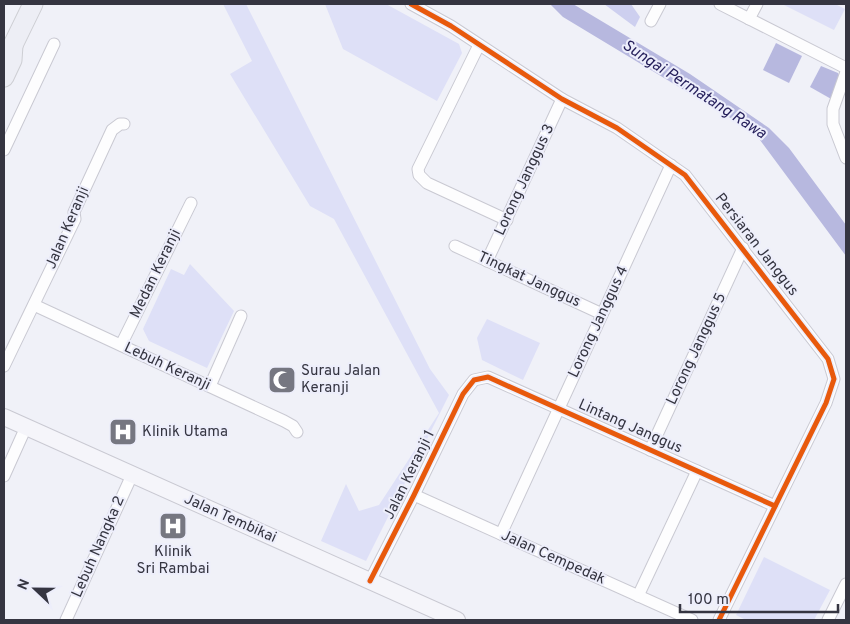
<svg xmlns="http://www.w3.org/2000/svg" width="850" height="624" font-family="Overpass,sans-serif">
<style>
.green{fill:#dee0f7}
.forest{fill:#cdcfef}
.water{fill:#b7b8df}
.lines{fill:none;stroke-linecap:round;stroke-linejoin:round}
.street-casing{stroke:#c9c9d2;stroke-width:13}
.secondary-casing{stroke:#c9c9d2;stroke-width:18}
.primary-casing{stroke:#cdced3;stroke-width:21}
.street{stroke:#fdfdfe;stroke-width:11}
.secondary{stroke:#f5f5fa;stroke-width:16}
.primary{stroke:#edeef5;stroke-width:19}
.cycleway-casing{stroke:#edeefb;stroke-width:8}
.cycleway{stroke:#e8590c;stroke-width:5}
.labels{text-anchor:middle;dominant-baseline:central;stroke-width:4;stroke-linejoin:round;paint-order:stroke}
.street-label{font-size:15px;fill:#353541;stroke:#edeefb}
.poi-label{font-size:15px;fill:#353541;stroke:#edeefb;text-anchor:start}
.water-label{font-size:16px;font-style:italic;fill:#251f5b;stroke:#edeefb}
</style>
<rect width="100%" height="100%" fill="#f0f1f8"/>
<!-- green -->
<g class="green">
<polygon points="223,4 246,4 430,369 449,395 366,561 321,541 346,484 359,511 379,505 439,413 334,219 310,206 230,74 252,61"/>
<polygon points="325,4 386,4 459,44 462,53 437,101 343,49"/>
<polygon points="782,4 835,4 845,9 834,30"/>
<polygon points="190,264 234,311 207,368 149,341 143,329 171,269 184,275"/>
<polygon points="487,319 540,343 523,380 482,360 477,338"/>
<polygon points="764,557 830,590 814,620 746,620 736,615"/>
</g>
<!-- forest -->
<polygon class="forest" points="604,4 631,4 640,17 635,27"/>
<!-- water -->
<g class="water">
<polygon points="550,4 573,4 690,74 769,128 789,148 846,225 846,256 757,136 747,128 563,17"/>
<polygon points="776,43 802,56 789,83 763,70"/>
<polygon points="821,66 838,73 842,83 833,100 810,87"/>
</g>
<g class="lines">
<defs>
<g id="street">
<polyline points="411,4 451,26 562,99 617,128 685,175 828,359 834,379 826,403 719,620"/>
<polyline points="720,4 846,68"/>
<polyline points="749,19 757,4"/>
<polyline points="651,21 660,4"/>
<polyline points="479,45 418,169 419,175 427,183 507,220"/>
<polyline points="846,72 833,109 833,124 846,158"/>
<polyline points="4,150 54,44"/>
<polyline points="455,246 602,314"/>
<polyline points="487,261 562,99"/>
<polyline points="34,305 284,421 293,426 297,432"/>
<polyline points="121,345 191,203"/>
<polyline points="4,366 75,219 74,212 112,130 120,124 124,124"/>
<polyline points="210,386 241,316"/>
<polyline points="650,450 743,248"/>
<polyline points="4,476 26,427"/>
<polyline points="414,495 692,620"/>
<polyline points="501,534 671,165"/>
<polyline points="370,581 414,495 463,394 474,380 488,377 775,506"/>
<polyline points="638,596 697,471"/>
<polyline points="66,620 132,475"/>
<polyline points="828,620 846,584"/>
</g>
<polyline id="secondary" points="4,417 457,620"/>
<g id="primary">
<polyline points="4,55 13,45 33,4"/>
<polyline points="4,77 12,60 13,45"/>
</g>
</defs>
<!-- street casing -->
<use href="#street" class="street-casing"/>
<!-- secondary casing -->
<use href="#secondary" class="secondary-casing"/>
<!-- primary casing -->
<use href="#primary" class="primary-casing"/>
<!-- street -->
<use href="#street" class="street"/>
<!-- secondary -->
<use href="#secondary" class="secondary"/>
<!-- primary -->
<use href="#primary" class="primary"/>
<defs>
<g id="cycleway">
<polyline points="411,4 451,26 562,99 617,128 685,175 828,359 834,379 826,403 719,620"/>
<polyline points="370,581 414,495 463,394 474,380 488,377 775,506"/>
</g>
</defs>
<!-- cycleway casing -->
<use href="#cycleway" class="cycleway-casing"/>
<!-- cycleway -->
<use href="#cycleway" class="cycleway"/>
</g>
<!-- icons -->
<defs>
<symbol id="mosque-square" viewBox="-11 -11 22 22"><rect x="-9" y="-9" width="18" height="18" rx="4" fill="#767781" stroke="#edeefb"/><path d="M3.5-4.9A6 6 0 1 0 3.5 4.9A5 5 0 1 1 3.5-4.9Z" fill="#fff"/></symbol>
<symbol id="hospital-square" viewBox="-11 -11 22 22"><rect x="-9" y="-9" width="18" height="18" rx="4" fill="#767781" stroke="#edeefb"/><path d="M-5-5h3v3.5h4V-5h3V5h-3V1.5h-4V5h-3Z" fill="#fff"/></symbol>
</defs>
<g fill-rule="evenodd">
<use href="#mosque-square" x="266" y="364" width="32" height="32"/>
<use href="#hospital-square" x="107" y="416" width="32" height="32"/>
<use href="#hospital-square" x="157" y="510" width="32" height="32"/>
</g>
<g class="labels">
<!-- street labels -->
<g class="street-label">
<text transform="translate(525 180) rotate(-65)">Lorong Janggus 3</text>
<text transform="translate(68 228) rotate(-67)">Jalan Keranji</text>
<text transform="translate(756 245) rotate(52)">Persiaran Janggus</text>
<text transform="translate(156 274) rotate(-64)">Medan Keranji</text>
<text transform="translate(529 280) rotate(25)">Tingkat Janggus</text>
<text transform="translate(599 322) rotate(-65)">Lorong Janggus 4</text>
<text transform="translate(697 349) rotate(-65)">Lorong Janggus 5</text>
<text transform="translate(167 367) rotate(25)">Lebuh Keranji</text>
<text transform="translate(630 427) rotate(24)">Lintang Janggus</text>
<text transform="translate(410 475) rotate(-64)">Jalan Keranji 1</text>
<text transform="translate(230 519) rotate(24)">Jalan Tembikai</text>
<text transform="translate(99 547) rotate(-66)">Lebuh Nangka 2</text>
<text transform="translate(553 558) rotate(24)">Jalan Cempedak</text>
</g>
<!-- poi labels -->
<g class="poi-label">
<text x="301" y="371">Surau Jalan<tspan x="301" dy="17">Keranji</tspan></text>
<text x="142" y="432">Klinik Utama</text>
<text x="173" y="552" text-anchor="middle">Klinik<tspan x="173" dy="17">Sri Rambai</tspan></text>
</g>
<!-- water labels -->
<g class="water-label">
<text transform="translate(694 90) rotate(33)">Sungai Permatang Rawa</text>
</g>
</g>
<!-- border -->
<rect width="850" height="624" fill="none" stroke="#353541" stroke-width="10"/>
<!-- north arrow -->
<g transform="translate(35 589) rotate(292)" stroke="#edeefb" stroke-width="4" paint-order="stroke">
<path d="M0-4L9 19L0 12L-9 19Z" fill="#353541"/>
<text y="-8" font-size="14" font-weight="bold" text-anchor="middle" fill="#353541">N</text>
</g>
<!-- scale -->
<path d="M680 604v8h158v-8" fill="none" stroke="#353541" stroke-width="2.5"/>
<text x="688" y="604" font-size="15" fill="#353541" stroke="#edeefb" stroke-width="4" paint-order="stroke">100 m</text>
</svg>
